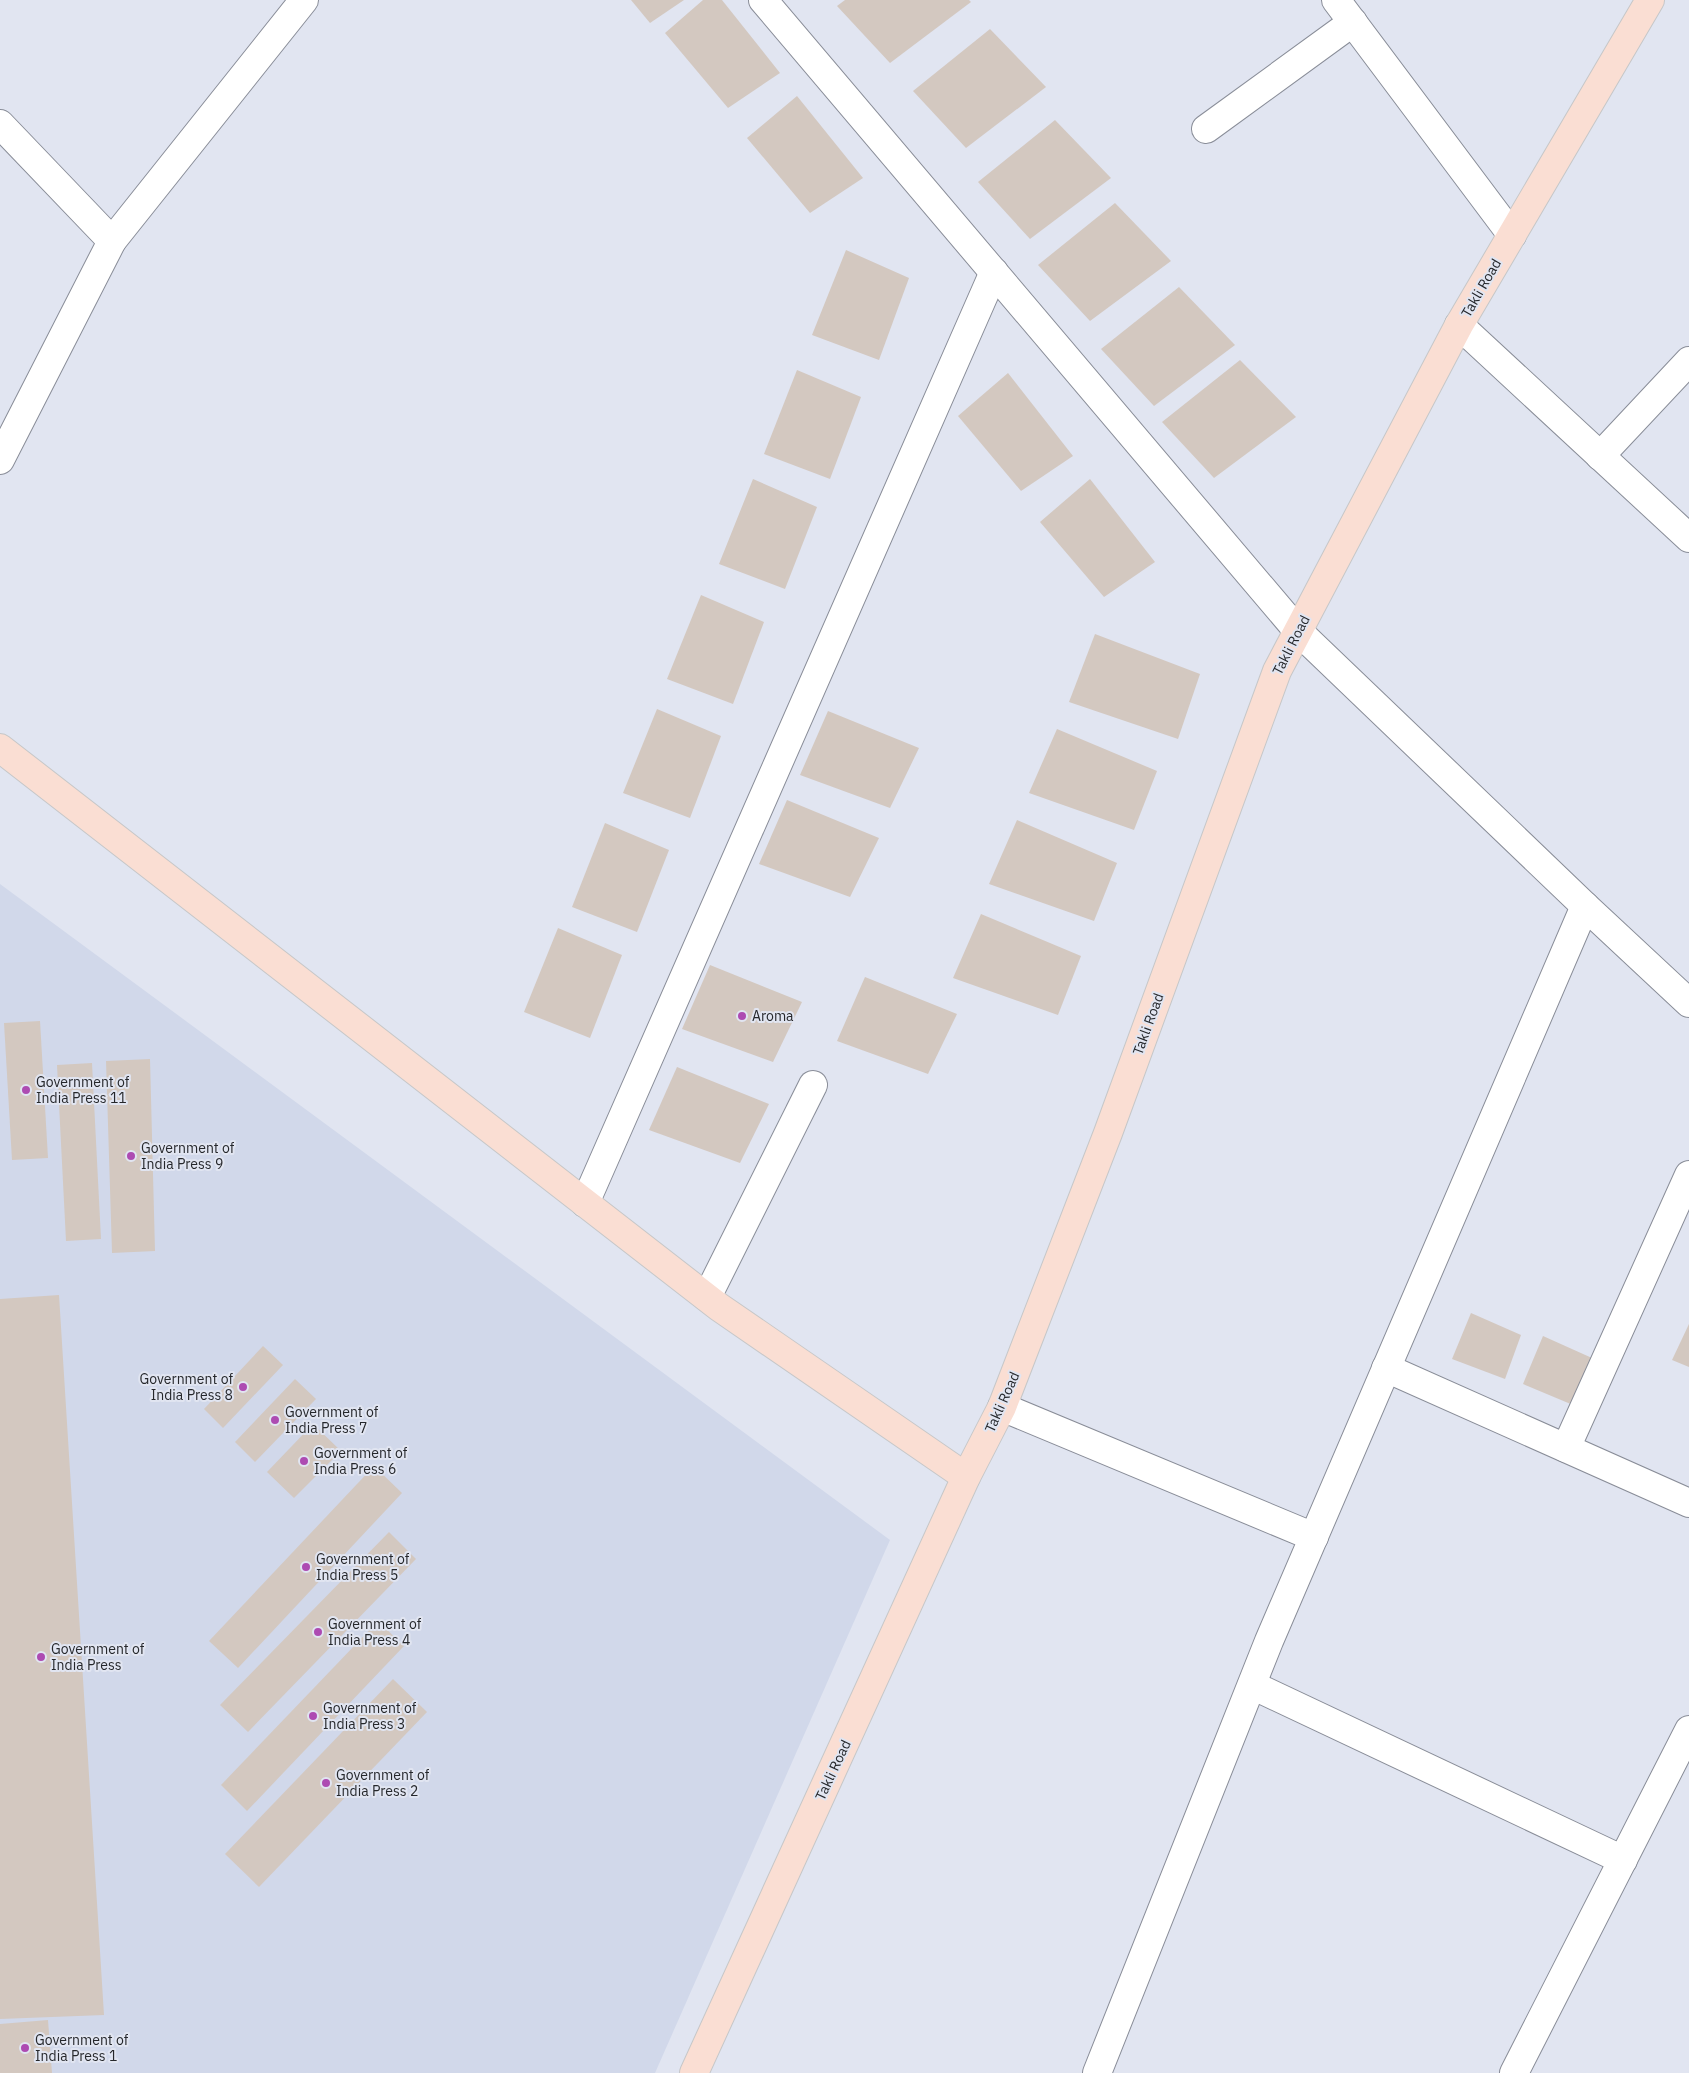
<svg xmlns="http://www.w3.org/2000/svg" width="1689" height="2073" font-family="'IBM Plex Sans',sans-serif">
<style>
.built{fill:#d1d8ea}
.building{fill:#d3c8c0}
.lines{fill:none;stroke-linecap:round;stroke-linejoin:round}
.minor-casing{stroke:#898d98;stroke-width:30}
.major-casing{stroke:#c6c7c8;stroke-width:30}
.minor{stroke:#fff;stroke-width:28}
.major{stroke:#faded3;stroke-width:28}
.poi-dot{fill:#ad4bb2;stroke:#e1e5f1;stroke-width:2}
.labels{text-anchor:middle;dominant-baseline:central;stroke-width:4;stroke-linejoin:round;paint-order:stroke}
.street-label{font-size:14px;fill:#25272b;stroke:#e1e5f1}
.poi-label{font-size:14px;fill:#25272b;stroke:#e1e5f1;text-anchor:start}
</style>
<rect width="100%" height="100%" fill="#e1e5f1"/>
<!-- built -->
<polygon class="built" points="0,884 890,1540 655,2073 0,2073"/>
<!-- building -->
<g class="building">
<polygon points="631,0 684,0 650,23"/>
<polygon points="703,0 722,0 780,73 728,108 665,33"/>
<polygon points="845,0 969,0 971,2 890,63 837,6"/>
<polygon points="990,29 1046,87 966,148 913,91"/>
<polygon points="797,96 863,178 810,213 747,138"/>
<polygon points="1055,120 1111,178 1030,239 978,182"/>
<polygon points="1115,203 1171,261 1090,321 1038,265"/>
<polygon points="846,250 909,278 879,360 812,335"/>
<polygon points="1179,287 1235,345 1154,406 1101,349"/>
<polygon points="1240,360 1296,417 1214,478 1162,422"/>
<polygon points="797,370 861,397 830,479 764,454"/>
<polygon points="1008,373 1073,456 1021,491 958,416"/>
<polygon points="753,479 817,507 785,589 719,564"/>
<polygon points="1090,479 1155,562 1104,597 1040,522"/>
<polygon points="701,595 764,622 733,704 667,679"/>
<polygon points="1095,634 1200,674 1178,739 1069,702"/>
<polygon points="657,709 721,736 690,818 623,793"/>
<polygon points="828,711 919,748 890,808 800,775"/>
<polygon points="1057,729 1157,771 1134,830 1029,793"/>
<polygon points="787,800 879,838 850,897 759,864"/>
<polygon points="1017,820 1117,863 1094,921 989,884"/>
<polygon points="605,823 669,850 637,932 572,907"/>
<polygon points="981,914 1081,956 1058,1015 953,978"/>
<polygon points="558,928 622,955 590,1038 524,1012"/>
<polygon points="710,965 802,1002 773,1062 682,1029"/>
<polygon points="865,977 957,1014 928,1074 837,1041"/>
<polygon points="40,1021 48,1158 12,1160 4,1023"/>
<polygon points="150,1059 155,1251 112,1253 106,1061"/>
<polygon points="92,1063 101,1239 66,1241 57,1065"/>
<polygon points="677,1067 769,1104 740,1163 649,1130"/>
<polygon points="59,1295 104,2015 0,2019 0,1299"/>
<polygon points="1471,1313 1521,1335 1505,1379 1452,1359"/>
<polygon points="1689,1324 1689,1367 1672,1360"/>
<polygon points="1543,1336 1592,1358 1573,1405 1523,1384"/>
<polygon points="263,1346 283,1365 223,1428 204,1409"/>
<polygon points="295,1379 316,1399 255,1462 235,1442"/>
<polygon points="313,1424 341,1451 294,1498 267,1472"/>
<polygon points="374,1466 402,1493 238,1668 209,1641"/>
<polygon points="389,1532 416,1559 248,1732 220,1705"/>
<polygon points="378,1621 404,1646 247,1811 221,1785"/>
<polygon points="393,1679 427,1712 259,1887 225,1854"/>
<polygon points="48,2020 52,2073 0,2073 0,2024"/>
</g>
<g class="lines">
<defs>
<g id="minor">
<polyline points="763,0 1298,631 1585,906 1689,1003"/>
<polyline points="1336,0 1512,235"/>
<polyline points="0,124 112,241 0,460"/>
<polyline points="1206,129 1353,22"/>
<polyline points="112,241 304,0"/>
<polyline points="1459,325 1689,538"/>
<polyline points="1600,456 1689,361"/>
<polyline points="585,1203 994,272"/>
<polyline points="707,1297 813,1085"/>
<polyline points="1386,1368 1689,1503"/>
<polyline points="1002,1407 1314,1537"/>
<polyline points="1566,1448 1689,1175"/>
<polyline points="1252,1685 1623,1860"/>
<polyline points="1097,2073 1269,1641 1585,906"/>
<polyline points="1514,2073 1689,1730"/>
</g>
<g id="major">
<polyline points="0,748 719,1307 966,1477"/>
<polyline points="694,2073 966,1477 1002,1407 1108,1133 1277,671 1459,325 1650,0"/>
</g>
</defs>
<!-- minor casing -->
<use href="#minor" class="minor-casing"/>
<!-- major casing -->
<use href="#major" class="major-casing"/>
<!-- minor -->
<use href="#minor" class="minor"/>
<!-- major -->
<use href="#major" class="major"/>
</g>
<!-- markers -->
<g class="poi-dot">
<circle cx="742" cy="1016" r="5"/>
<circle cx="26" cy="1090" r="5"/>
<circle cx="131" cy="1156" r="5"/>
<circle cx="243" cy="1387" r="5"/>
<circle cx="275" cy="1420" r="5"/>
<circle cx="304" cy="1461" r="5"/>
<circle cx="306" cy="1567" r="5"/>
<circle cx="318" cy="1632" r="5"/>
<circle cx="41" cy="1657" r="5"/>
<circle cx="313" cy="1716" r="5"/>
<circle cx="326" cy="1783" r="5"/>
<circle cx="25" cy="2048" r="5"/>
</g>
<g class="labels">
<!-- street labels -->
<g class="street-label">
<text transform="translate(1481 288) rotate(-60)">Takli Road</text>
<text transform="translate(1291 645) rotate(-63)">Takli Road</text>
<text transform="translate(1148 1024) rotate(-70)">Takli Road</text>
<text transform="translate(1002 1402) rotate(-66)">Takli Road</text>
<text transform="translate(833 1770) rotate(-65)">Takli Road</text>
</g>
<!-- poi labels -->
<g class="poi-label">
<text x="752" y="1016">Aroma</text>
<text x="36" y="1082">Government of<tspan x="36" dy="16">India Press 11</tspan></text>
<text x="141" y="1148">Government of<tspan x="141" dy="16">India Press 9</tspan></text>
<text x="233" y="1379" text-anchor="end">Government of<tspan x="233" dy="16">India Press 8</tspan></text>
<text x="285" y="1412">Government of<tspan x="285" dy="16">India Press 7</tspan></text>
<text x="314" y="1453">Government of<tspan x="314" dy="16">India Press 6</tspan></text>
<text x="316" y="1559">Government of<tspan x="316" dy="16">India Press 5</tspan></text>
<text x="328" y="1624">Government of<tspan x="328" dy="16">India Press 4</tspan></text>
<text x="51" y="1649">Government of<tspan x="51" dy="16">India Press</tspan></text>
<text x="323" y="1708">Government of<tspan x="323" dy="16">India Press 3</tspan></text>
<text x="336" y="1775">Government of<tspan x="336" dy="16">India Press 2</tspan></text>
<text x="35" y="2040">Government of<tspan x="35" dy="16">India Press 1</tspan></text>
</g>
</g>
</svg>
